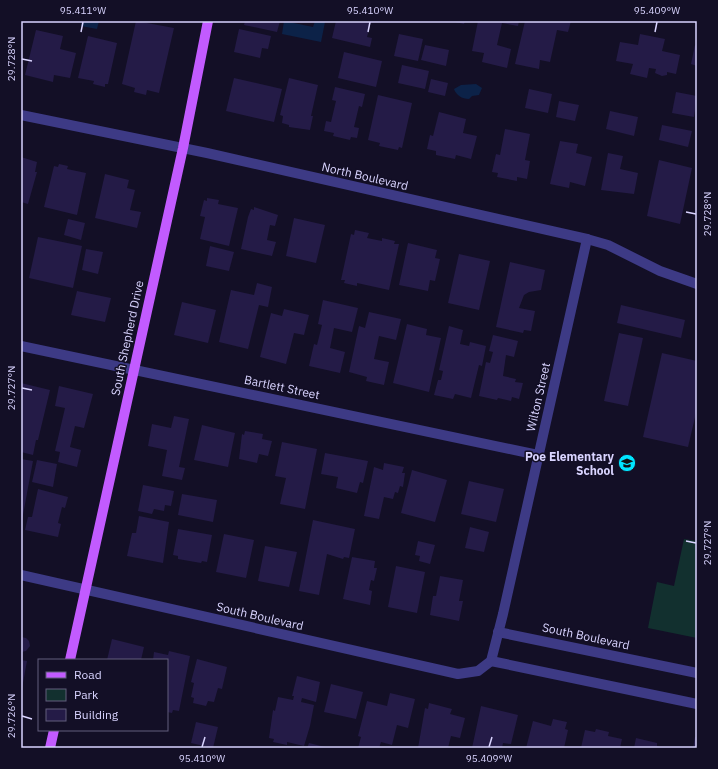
<svg xmlns="http://www.w3.org/2000/svg" width="718" height="769" font-family="'IBM Plex Sans',sans-serif">
<style>
.green{fill:#12302f}
.water{fill:#0c2248}
.building{fill:#241b47}
.lines{fill:none;stroke-linecap:round;stroke-linejoin:round}
.minor{stroke:#3d3a85;stroke-width:10}
.major{stroke:#c25bff;stroke-width:10}
.ticks{fill:none;stroke:#d9d4ff;stroke-width:1.5}
.labels{text-anchor:middle;dominant-baseline:central;stroke-width:3;stroke-linejoin:round;paint-order:stroke}
.street-label{font-size:12px;fill:#d9d4ff;stroke:#130f26}
.poi-label{font-size:12px;font-weight:bold;fill:#d9d4ff;stroke:#130f26;text-anchor:end}
.neatline{fill:none;stroke:#d9d4ff;stroke-width:1.5}
.ticks-label{font-size:10px;text-anchor:middle;fill:#d9d4ff}
</style>
<rect width="100%" height="100%" fill="#130f26"/>
<!-- green -->
<polygon class="green" points="684,539 697,541 697,638 648,628 657,582 674,586"/>
<!-- water -->
<g class="water">
<polygon points="82,21 99,21 97,29 81,26"/>
<polygon points="284,21 313,27 315,21 325,22 321,42 282,34"/>
<path d="M 476,84 L 482,88 L 479,95 L 472,96 L 469,99 C 462,99 456,95 454,89 L 461,85 Z"/>
</g>
<!-- building -->
<g class="building">
<polygon points="136,21 174,28 159,93 147,90 146,95 134,92 135,88 122,84"/>
<polygon points="245,21 280,21 277,32 244,25"/>
<polygon points="336,21 371,21 367,37 372,38 370,47 332,38"/>
<polygon points="451,21 465,21 464,24"/>
<polygon points="478,21 519,21 518,26 502,23 497,45 511,49 507,68 482,62 484,53 472,51"/>
<polygon points="525,21 571,21 568,32 557,30 550,62 540,60 539,69 515,64"/>
<polygon points="239,29 271,36 268,49 262,48 260,58 234,52"/>
<polygon points="36,30 63,36 60,49 76,53 70,78 54,75 53,82 25,75"/>
<polygon points="399,34 423,39 418,61 394,56"/>
<polygon points="640,34 665,39 662,51 680,55 676,74 667,72 667,75 662,76 655,73 656,69 649,68 647,78 630,74 633,64 616,61 620,42 638,45"/>
<polygon points="88,36 117,43 108,84 105,84 105,87 93,84 94,81 78,78"/>
<polygon points="425,45 449,50 446,66 421,60"/>
<polygon points="695,45 697,46 697,66 691,64"/>
<polygon points="344,52 382,61 376,87 338,78"/>
<polygon points="402,65 429,71 425,89 398,83"/>
<polygon points="234,78 282,89 274,122 226,111"/>
<polygon points="289,78 318,85 311,116 313,116 310,130 289,127 289,125 282,123 283,116 280,115"/>
<polygon points="431,79 448,83 445,96 428,92"/>
<polygon points="335,87 365,94 362,107 359,106 354,127 359,128 357,138 351,137 350,140 333,136 334,133 324,131 326,121 331,122 336,101 332,100"/>
<polygon points="529,89 552,94 548,113 525,108"/>
<polygon points="676,92 697,96 694,117 672,113"/>
<polygon points="378,95 412,103 402,148 399,147 398,150 379,146 380,143 368,140"/>
<polygon points="559,101 579,105 575,121 556,117"/>
<polygon points="610,111 638,117 634,136 606,129"/>
<polygon points="439,112 466,119 463,133 477,136 471,159 456,155 455,159 436,155 436,151 427,149 430,135 433,136"/>
<polygon points="662,125 692,131 688,147 659,140"/>
<polygon points="505,129 530,134 525,160 530,161 527,179 517,177 517,181 497,177 498,173 492,172 496,154 500,155"/>
<polygon points="560,141 578,144 576,153 592,157 585,186 570,182 569,188 550,184"/>
<polygon points="608,153 623,156 620,169 638,173 634,194 601,190"/>
<polygon points="21,157 37,162 35,172 37,172 28,204 21,202"/>
<polygon points="659,160 692,168 680,224 647,216"/>
<polygon points="59,164 68,166 67,169 86,173 77,215 44,207 54,166 58,167"/>
<polygon points="105,174 129,180 127,188 135,190 130,210 141,212 137,228 95,218"/>
<polygon points="207,198 219,200 218,204 238,208 229,246 200,239 205,217 200,216 204,200 207,201"/>
<polygon points="254,207 278,215 275,226 270,225 267,240 276,242 272,256 241,249 248,217 251,209 254,210"/>
<polygon points="294,218 325,225 316,263 286,256"/>
<polygon points="68,219 85,223 81,240 64,235"/>
<polygon points="355,230 369,233 367,238 382,241 382,238 395,241 394,244 399,244 389,290 357,283 357,286 344,283 345,280 341,280 351,234 354,235"/>
<polygon points="38,237 82,246 73,288 29,278"/>
<polygon points="408,243 437,250 435,258 440,259 435,281 430,280 428,291 399,285"/>
<polygon points="210,246 234,252 229,271 206,266"/>
<polygon points="86,249 103,252 98,274 82,270"/>
<polygon points="459,254 490,261 479,310 448,303"/>
<polygon points="510,262 545,270 541,290 529,292 524,295 519,308 535,311 531,331 524,330 523,333 496,327"/>
<polygon points="257,283 272,287 268,307 259,305 248,349 219,342 231,290 254,295"/>
<polygon points="77,291 111,298 105,322 71,315"/>
<polygon points="323,300 358,308 352,332 334,328 330,348 345,352 340,373 309,366 314,344 317,345 322,325 318,324"/>
<polygon points="182,302 216,310 208,343 174,335"/>
<polygon points="621,305 685,320 681,338 617,323"/>
<polygon points="284,309 309,315 304,335 294,333 286,364 260,357 271,313 282,316"/>
<polygon points="369,312 401,319 396,340 379,336 374,359 389,362 384,385 366,381 367,377 349,372 359,326 365,328"/>
<polygon points="407,324 427,329 426,335 441,338 429,392 393,383"/>
<polygon points="449,326 463,330 460,344 469,346 470,342 486,346 482,366 479,365 471,398 455,394 453,399 434,395 438,380 441,380 443,371 439,370"/>
<polygon points="619,333 643,338 628,406 604,401"/>
<polygon points="493,335 518,341 514,357 506,355 503,376 516,379 515,382 523,383 519,399 512,397 511,401 498,398 497,400 479,396 486,362 490,363 493,352 489,351"/>
<polygon points="662,353 697,361 697,409 688,447 643,437"/>
<polygon points="21,383 50,390 38,440 36,440 33,455 21,452"/>
<polygon points="59,386 93,394 84,428 75,426 70,447 81,450 77,467 58,462 60,452 55,451 65,408 55,406"/>
<polygon points="174,416 189,419 179,467 185,468 182,480 162,476 167,450 148,446 152,424 171,428"/>
<polygon points="202,425 235,433 228,467 194,460"/>
<polygon points="245,431 263,434 262,439 272,441 268,456 259,454 257,463 239,459 242,434 244,435"/>
<polygon points="282,442 317,449 305,509 280,504 286,478 275,476"/>
<polygon points="325,453 368,461 363,483 360,482 357,493 336,488 338,477 321,474"/>
<polygon points="21,459 33,461 22,520 21,520"/>
<polygon points="37,460 57,464 53,487 32,482"/>
<polygon points="384,463 404,467 402,473 405,473 403,487 400,486 398,493 395,492 393,499 384,497 379,519 364,516 374,467 383,470"/>
<polygon points="412,470 447,480 435,522 401,513"/>
<polygon points="469,481 504,489 496,522 461,514"/>
<polygon points="143,485 174,491 171,506 165,505 164,511 154,509 152,514 138,511"/>
<polygon points="38,489 68,497 65,508 62,507 58,523 61,524 58,537 25,530 28,517 32,517"/>
<polygon points="182,494 217,500 213,522 178,515"/>
<polygon points="139,516 169,522 163,563 127,556 132,533 136,533"/>
<polygon points="313,520 355,529 349,558 344,557 343,559 327,554 319,595 299,591"/>
<polygon points="470,527 489,532 484,552 465,548"/>
<polygon points="178,529 212,535 207,562 202,561 201,563 178,559 178,556 173,555"/>
<polygon points="224,534 254,540 246,578 216,572"/>
<polygon points="418,541 435,545 430,564 419,561 420,556 415,555"/>
<polygon points="265,546 297,552 289,587 258,581"/>
<polygon points="352,557 375,561 374,568 377,568 374,581 371,580 369,590 372,591 370,605 343,599"/>
<polygon points="396,566 425,572 417,613 388,607"/>
<polygon points="440,576 463,580 459,601 463,601 459,621 430,615 433,596 436,596"/>
<polygon points="21,637 26,638 29,641 30,646 26,651 21,652"/>
<polygon points="112,639 144,647 141,660 107,660"/>
<polygon points="169,651 190,656 179,711 173,710 172,713 167,712 167,660 153,660 154,652 168,655"/>
<polygon points="197,659 227,667 222,689 218,688 214,702 208,701 206,706 193,703 194,698 191,697 194,683 191,682"/>
<polygon points="21,660 27,661 22,688 21,688"/>
<polygon points="297,676 320,682 316,702 302,698 301,702 314,705 310,726 304,746 287,742 287,745 273,742 274,739 269,738 273,710 275,711 278,697 293,700 294,696 292,696"/>
<polygon points="331,684 363,692 356,719 324,712"/>
<polygon points="390,693 415,699 408,728 397,725 392,745 381,742 379,748 358,748 361,737 358,736 367,701 387,706"/>
<polygon points="429,703 452,709 450,714 465,718 460,738 451,736 448,748 418,748 425,708 428,709"/>
<polygon points="481,706 518,715 511,744 503,743 502,748 472,748"/>
<polygon points="553,719 567,722 565,729 568,730 564,748 526,748 533,721 551,726"/>
<polygon points="196,722 218,727 213,748 191,743"/>
<polygon points="596,729 609,732 608,736 622,739 620,748 581,748 585,730 595,732"/>
<polygon points="695,737 697,737 697,748 693,748"/>
<polygon points="636,738 657,743 657,746 664,748 634,748"/>
<polygon points="309,743 325,747 325,748 307,748"/>
</g>
<g class="lines">
<!-- minor -->
<g class="minor">
<polyline points="21,115 207,153 587,239 608,245 660,271 697,284"/>
<polyline points="21,346 538,455"/>
<polyline points="21,575 458,674 478,671 491,661 503,614 587,239"/>
<polyline points="498,632 697,673"/>
<polyline points="491,661 697,704"/>
</g>
<!-- major -->
<g class="major">
<polyline points="70,660 183,148 208,21"/>
<polyline points="50,748 54,730"/>
</g>
</g>
<!-- ticks -->
<path class="ticks" d="M 81,32 L 83,22M 368,32 L 370,22M 655,32 L 657,22M 22,59 L 32,61M 686,212 L 696,214M 22,388 L 32,390M 686,541 L 696,543M 22,716 L 32,719M 202,747 L 205,737M 489,747 L 492,737"/>
<!-- icons -->
<defs>
<symbol id="school-disc" viewBox="-11 -11 22 22"><circle r="9.5" fill="#00e5ff" stroke="#130f26"/><path d="M0-5L7-2L0 1L-7-2ZM-4 1L0 2.5L4 1V4Q0 6-4 4Z" fill="#111"/></symbol>
</defs>
<g fill-rule="evenodd">
<use href="#school-disc" x="617" y="453" width="20" height="20"/>
</g>
<g class="labels">
<!-- street labels -->
<g class="street-label">
<text transform="translate(365 176) rotate(13)">North Boulevard</text>
<text transform="translate(127 338) rotate(-78)">South Shepherd Drive</text>
<text transform="translate(282 387) rotate(12)">Bartlett Street</text>
<text transform="translate(538 397) rotate(-77)">Wilton Street</text>
<text transform="translate(260 616) rotate(13)">South Boulevard</text>
<text transform="translate(586 636) rotate(12)">South Boulevard</text>
</g>
<!-- poi labels -->
<g class="poi-label">
<text x="614" y="456">Poe Elementary<tspan x="614" dy="14">School</tspan></text>
</g>
</g>
<!-- border -->
<rect width="718" height="769" fill="none" stroke="#130f26" stroke-width="44"/>
<!-- legend -->
<rect x="38" y="659" width="130" height="72" fill="#130f26" stroke="#625e7d"/>
<rect x="46" y="672" width="20" height="6" fill="#c25bff" stroke="#625e7d"/>
<text x="74" y="679" font-size="12" fill="#d9d4ff">Road</text>
<rect x="46" y="689" width="20" height="12" fill="#12302f" stroke="#625e7d"/>
<text x="74" y="699" font-size="12" fill="#d9d4ff">Park</text>
<rect x="46" y="709" width="20" height="12" fill="#241b47" stroke="#625e7d"/>
<text x="74" y="719" font-size="12" fill="#d9d4ff">Building</text>
<rect x="22" y="22" width="674" height="725" class="neatline"/>
<g class="ticks-label">
<text x="83" y="14">95.411°W</text>
<text x="370" y="14">95.410°W</text>
<text x="657" y="14">95.409°W</text>
<text transform="translate(11 59) rotate(-90)" y="4">29.728°N</text>
<text transform="translate(707 214) rotate(-90)" y="4">29.728°N</text>
<text transform="translate(11 388) rotate(-90)" y="4">29.727°N</text>
<text transform="translate(707 543) rotate(-90)" y="4">29.727°N</text>
<text transform="translate(11 716) rotate(-90)" y="4">29.726°N</text>
<text x="202" y="762">95.410°W</text>
<text x="489" y="762">95.409°W</text>
</g>
</svg>
